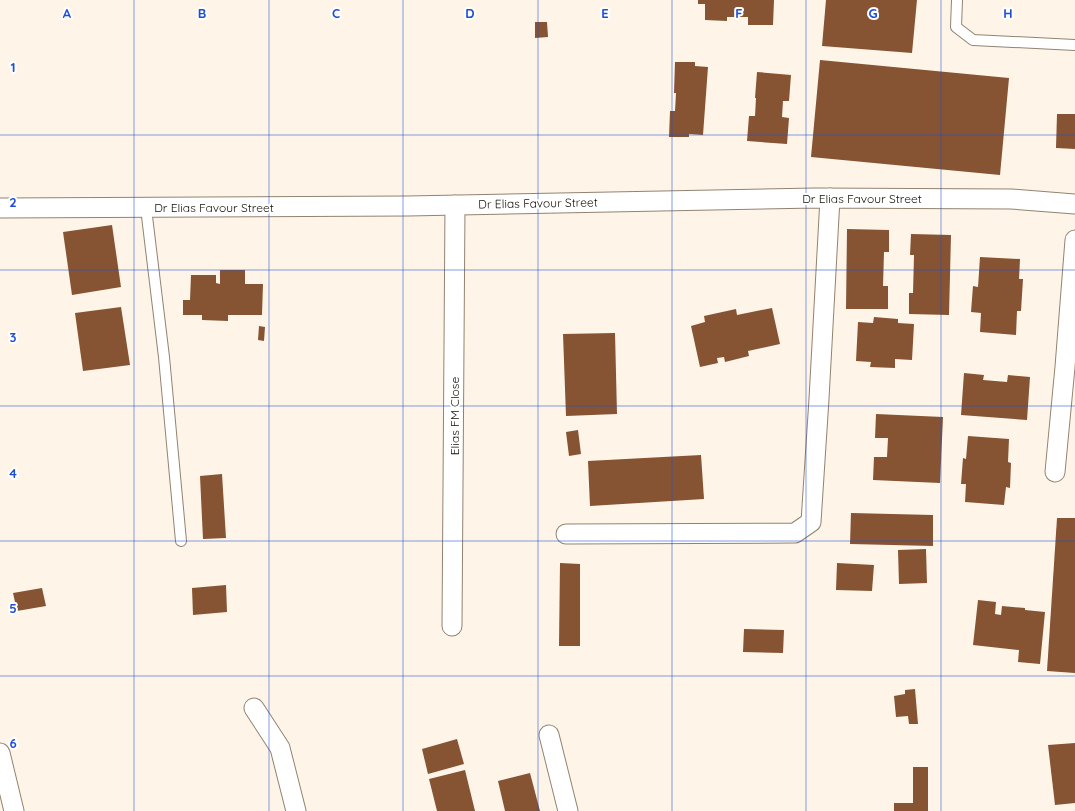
<svg xmlns="http://www.w3.org/2000/svg" width="1075" height="811" font-family="Quicksand,sans-serif">
<style>
.building{fill:#865333}
.lines{fill:none;stroke-linecap:round;stroke-linejoin:round}
.lane-casing{stroke:#918371;stroke-width:12}
.street-casing{stroke:#918371;stroke-width:21}
.lane{stroke:#fff;stroke-width:10}
.street{stroke:#fff;stroke-width:19}
.grid{fill:none;stroke:#1d4ed8;stroke-width:1;stroke-opacity:0.55}
.labels{text-anchor:middle;dominant-baseline:central;stroke-width:4;stroke-linejoin:round;paint-order:stroke}
.street-label{font-size:12px;fill:#140f08;stroke:#fff}
.grid-label{font-size:13px;text-anchor:middle;font-weight:bold;fill:#1d4ed8;stroke:#fff;stroke-width:4;stroke-linejoin:round;paint-order:stroke}
</style>
<rect width="100%" height="100%" fill="#fef5e8"/>
<!-- building -->
<g class="building">
<polygon points="698,0 774,0 773,25 748,25 748,17 727,17 727,21 705,20 705,4 698,4"/>
<polygon points="826,0 917,0 912,53 822,46"/>
<polygon points="535,22 547,22 548,37 535,38"/>
<polygon points="820,60 1009,78 1000,175 811,157"/>
<polygon points="675,62 695,62 695,66 708,67 703,135 689,134 689,137 669,137 670,111 675,111 676,93 674,93"/>
<polygon points="757,72 791,75 789,101 783,101 782,117 789,118 787,144 747,141 749,116 755,116 756,98 755,98"/>
<polygon points="1057,114 1075,114 1075,149 1056,148"/>
<polygon points="112,225 121,287 72,295 63,232"/>
<polygon points="847,229 889,230 889,252 884,252 883,286 888,286 888,309 846,309"/>
<polygon points="911,234 951,235 949,315 909,314 909,293 913,293 914,255 910,255"/>
<polygon points="980,257 1020,259 1019,279 1023,279 1021,311 1017,311 1016,335 980,332 981,313 971,312 973,286 978,287"/>
<polygon points="220,270 245,270 245,284 263,284 262,315 228,315 228,321 202,320 202,315 183,315 183,300 190,300 191,275 216,275 216,283 220,284"/>
<polygon points="121,307 130,365 83,371 75,313"/>
<polygon points="772,308 780,344 748,351 749,356 725,362 724,357 717,358 718,363 700,367 691,326 705,322 704,316 736,309 737,315"/>
<polygon points="874,317 898,319 898,323 914,324 912,360 895,359 895,368 870,367 871,362 856,361 858,322 873,323"/>
<polygon points="259,326 265,327 264,341 258,340"/>
<polygon points="615,333 617,414 566,416 563,334"/>
<polygon points="964,373 984,375 983,380 1007,382 1008,375 1030,377 1027,420 961,415"/>
<polygon points="876,414 943,417 940,483 873,480 874,457 887,457 888,438 875,438"/>
<polygon points="578,430 581,454 569,456 566,432"/>
<polygon points="968,436 1009,439 1008,462 1011,463 1010,488 1006,487 1004,505 965,502 966,484 961,484 963,458 966,459"/>
<polygon points="701,455 704,499 590,506 588,461"/>
<polygon points="222,474 226,538 203,539 200,476"/>
<polygon points="851,513 933,515 933,546 850,544"/>
<polygon points="1057,518 1075,518 1075,673 1047,671"/>
<polygon points="926,549 927,583 899,584 898,550"/>
<polygon points="560,563 580,564 580,646 559,646"/>
<polygon points="837,563 874,565 872,591 836,590"/>
<polygon points="226,585 227,612 193,615 192,588"/>
<polygon points="42,588 46,606 17,611 13,593"/>
<polygon points="978,600 996,602 995,614 1001,615 1002,606 1025,608 1025,610 1045,612 1040,664 1018,662 1019,650 973,645"/>
<polygon points="744,629 784,630 783,653 743,652"/>
<polygon points="915,689 918,724 909,724 908,716 896,717 894,696 905,694 905,690"/>
<polygon points="457,739 464,764 428,774 422,749"/>
<polygon points="1075,743 1075,803 1055,805 1048,745"/>
<polygon points="913,767 928,767 928,811 894,811 894,803 913,803"/>
<polygon points="465,770 475,811 437,811 429,779"/>
<polygon points="530,773 540,811 505,811 498,781"/>
</g>
<g class="lines">
<defs>
<g id="lane">
<polyline points="957,0 956,27 973,40 1075,45"/>
<polyline points="146,208 164,357 181,541"/>
</g>
<g id="street">
<polyline points="0,208 408,206 815,198 1011,199 1075,204"/>
<polyline points="1055,472 1065,367 1075,240"/>
<polyline points="566,534 795,533 811,522 819,399 830,198"/>
<polyline points="452,626 455,205"/>
<polyline points="254,708 280,748 296,811"/>
<polyline points="549,735 568,811"/>
<polyline points="0,753 14,811"/>
</g>
</defs>
<!-- lane casing -->
<use href="#lane" class="lane-casing"/>
<!-- street casing -->
<use href="#street" class="street-casing"/>
<!-- lane -->
<use href="#lane" class="lane"/>
<!-- street -->
<use href="#street" class="street"/>
</g>
<!-- grid -->
<path class="grid" d="M 134,0 L 134,811M 269,0 L 269,811M 403,0 L 403,811M 538,0 L 538,811M 672,0 L 672,811M 806,0 L 806,811M 941,0 L 941,811M 0,135 L 1075,135M 0,270 L 1075,270M 0,406 L 1075,406M 0,541 L 1075,541M 0,676 L 1075,676"/>
<g class="labels">
<!-- street labels -->
<g class="street-label">
<text x="862" y="198">Dr Elias Favour Street</text>
<text transform="translate(538 203) rotate(-1)">Dr Elias Favour Street</text>
<text x="214" y="207">Dr Elias Favour Street</text>
<text transform="translate(454 416) rotate(-90)">Elias FM Close</text>
</g>
</g>
<g class="grid-label">
<text x="67" y="18">A</text>
<text x="202" y="18">B</text>
<text x="336" y="18">C</text>
<text x="470" y="18">D</text>
<text x="605" y="18">E</text>
<text x="739" y="18">F</text>
<text x="873" y="18">G</text>
<text x="1008" y="18">H</text>
<text x="13" y="72">1</text>
<text x="13" y="207">2</text>
<text x="13" y="342">3</text>
<text x="13" y="478">4</text>
<text x="13" y="613">5</text>
<text x="13" y="748">6</text>
</g>
</svg>
